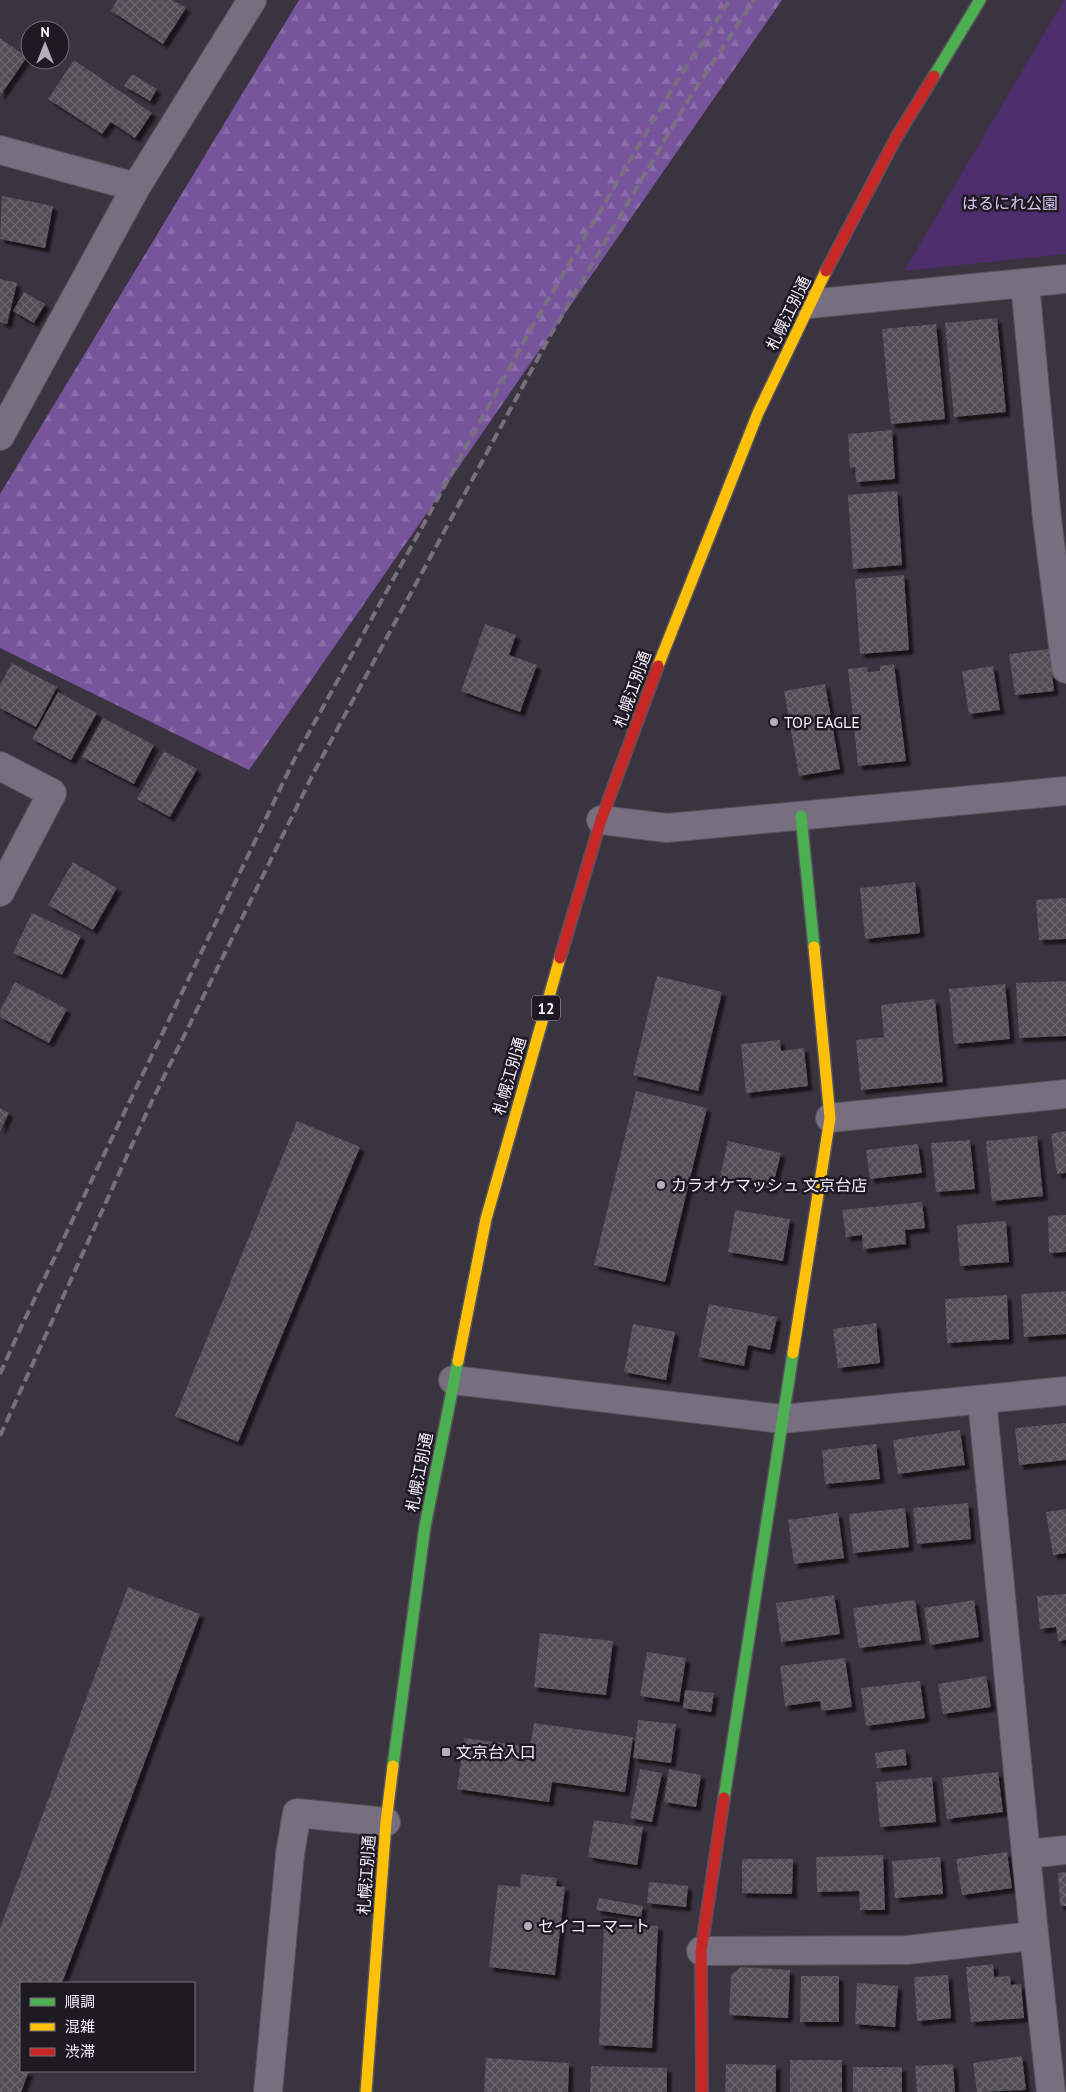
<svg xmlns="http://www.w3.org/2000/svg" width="1066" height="2092" font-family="'PT Sans','Noto Sans JP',sans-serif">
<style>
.forest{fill:url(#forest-firs)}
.park{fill:#4d2d6b}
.building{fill:url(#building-cross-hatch);filter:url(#shadow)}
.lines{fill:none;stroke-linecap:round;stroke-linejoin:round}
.street-casing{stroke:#57535d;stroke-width:30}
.fast-casing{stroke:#57535d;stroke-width:14}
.slow-casing{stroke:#57535d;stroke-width:14}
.jam-casing{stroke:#57535d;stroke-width:14}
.street{stroke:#776f80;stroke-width:28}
.fast{stroke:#4caf50;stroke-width:11}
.slow{stroke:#ffc107;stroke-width:11}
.jam{stroke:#c62828;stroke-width:11}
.rail{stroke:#77717e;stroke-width:4;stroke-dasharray:10 5;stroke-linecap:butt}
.poi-dot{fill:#b4b0bb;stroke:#1e1a23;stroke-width:2}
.labels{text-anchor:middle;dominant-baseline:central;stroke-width:5;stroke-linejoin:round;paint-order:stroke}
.shield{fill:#1e1a23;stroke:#b6b1bc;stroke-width:1}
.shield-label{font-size:15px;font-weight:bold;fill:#f7f2fe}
.park-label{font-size:16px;fill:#dac6f1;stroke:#1e1a23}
.street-label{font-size:16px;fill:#f7f2fe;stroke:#1e1a23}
.poi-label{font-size:16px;fill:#f7f2fe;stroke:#1e1a23;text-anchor:start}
</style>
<defs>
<pattern id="forest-firs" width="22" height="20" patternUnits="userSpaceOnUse" patternTransform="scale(1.25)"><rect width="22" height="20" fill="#77549b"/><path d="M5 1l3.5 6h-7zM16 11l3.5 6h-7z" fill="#8b6daa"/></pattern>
<pattern id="building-cross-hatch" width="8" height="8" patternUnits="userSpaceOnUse" patternTransform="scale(1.25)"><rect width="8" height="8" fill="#514d56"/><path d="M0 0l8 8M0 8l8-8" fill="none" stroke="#6b676f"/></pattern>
<filter id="shadow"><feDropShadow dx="4.5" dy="4.5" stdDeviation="1" flood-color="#0009"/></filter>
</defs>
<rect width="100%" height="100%" fill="#39343f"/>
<!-- forest -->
<polygon class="forest" points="299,0 782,0 249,770 0,648 0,494"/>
<!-- park -->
<polygon class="park" points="1064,0 1066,0 1066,254 904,271"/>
<!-- building -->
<g class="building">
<polygon points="117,0 173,0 186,8 163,44 111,11"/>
<polygon points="0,38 27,57 0,96"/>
<polygon points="74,60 152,113 135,138 111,122 102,134 48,99"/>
<polygon points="132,74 157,89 150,101 124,86"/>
<polygon points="2,196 53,206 45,248 0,239"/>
<polygon points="0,279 17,283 7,324 0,322"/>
<polygon points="24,292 45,304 34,323 13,311"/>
<polygon points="997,318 1006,412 954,417 945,323"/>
<polygon points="936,324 945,419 891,424 882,329"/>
<polygon points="892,430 895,479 856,482 855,467 850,468 848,434"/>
<polygon points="897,491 902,565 853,569 848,495"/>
<polygon points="904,575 909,650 860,654 855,579"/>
<polygon points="485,624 516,635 509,655 537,665 520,712 461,691"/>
<polygon points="1049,649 1054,691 1015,695 1009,654"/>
<polygon points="12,663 57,687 36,727 0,708 0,685"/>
<polygon points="894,664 906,761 858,766 848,669 867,667 868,672 880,671 880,666"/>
<polygon points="993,666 1000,710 969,714 962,671"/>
<polygon points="825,684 840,769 799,776 784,691"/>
<polygon points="58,692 97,713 71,760 32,739"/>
<polygon points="103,718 154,745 134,784 82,757"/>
<polygon points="164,751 197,769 170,817 137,799"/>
<polygon points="73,862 117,888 93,930 48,905"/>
<polygon points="915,882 920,933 865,939 860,888"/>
<polygon points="1066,898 1066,939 1039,940 1036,900"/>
<polygon points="32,913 81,936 62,975 13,953"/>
<polygon points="657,976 722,992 698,1091 633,1075"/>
<polygon points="1066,981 1066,1036 1019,1038 1016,983"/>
<polygon points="15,982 67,1009 49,1043 0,1017 0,1011"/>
<polygon points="1005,984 1010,1039 954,1044 949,989"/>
<polygon points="935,999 943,1082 861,1090 856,1040 884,1037 881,1005"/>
<polygon points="780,1040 781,1051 804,1048 808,1086 746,1093 741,1044"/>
<polygon points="636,1091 707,1108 665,1282 594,1265"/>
<polygon points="0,1108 9,1113 0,1131"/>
<polygon points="297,1121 360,1147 238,1442 175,1416"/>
<polygon points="1066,1131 1066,1173 1057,1174 1051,1134"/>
<polygon points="1037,1136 1043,1196 992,1201 986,1141"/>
<polygon points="970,1140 975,1189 936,1192 931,1143"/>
<polygon points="728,1141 781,1153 772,1189 720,1177"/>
<polygon points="918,1144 922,1173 870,1179 866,1150"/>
<polygon points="922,1202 925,1228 905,1230 906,1244 863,1249 862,1235 846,1237 842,1210"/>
<polygon points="735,1210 790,1219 783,1261 728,1252"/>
<polygon points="1066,1215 1066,1252 1049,1253 1048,1216"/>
<polygon points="1006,1221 1009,1262 960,1266 957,1225"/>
<polygon points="1066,1291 1066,1334 1024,1337 1021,1294"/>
<polygon points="1007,1295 1009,1339 947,1343 945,1299"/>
<polygon points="709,1304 777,1317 770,1350 748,1345 744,1366 698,1357"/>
<polygon points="876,1323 880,1363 838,1368 833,1329"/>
<polygon points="633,1324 675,1332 666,1380 624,1372"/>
<polygon points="1066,1423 1066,1460 1019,1465 1015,1428"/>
<polygon points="960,1430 965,1465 898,1474 893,1440"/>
<polygon points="876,1444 880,1479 825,1484 822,1450"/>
<polygon points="968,1503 971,1539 917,1544 913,1508"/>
<polygon points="905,1508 909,1547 853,1553 849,1514"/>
<polygon points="1066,1509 1066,1553 1053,1555 1046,1512"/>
<polygon points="838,1513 844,1558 794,1564 788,1520"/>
<polygon points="128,1587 200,1614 62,1983 21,1983 21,2071 29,2071 21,2092 0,2092 0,1928"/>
<polygon points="1066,1594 1066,1640 1058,1641 1056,1627 1040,1629 1037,1596"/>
<polygon points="834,1595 840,1634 781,1642 776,1603"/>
<polygon points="915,1600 921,1640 859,1648 853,1608"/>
<polygon points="974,1600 979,1637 930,1645 924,1608"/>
<polygon points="540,1633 613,1641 606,1695 534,1687"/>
<polygon points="647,1652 686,1658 679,1702 640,1696"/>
<polygon points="845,1658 852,1707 822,1711 820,1701 785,1706 780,1666"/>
<polygon points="986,1676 991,1707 943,1714 938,1684"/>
<polygon points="920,1681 925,1718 866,1726 861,1688"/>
<polygon points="685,1690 714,1693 711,1712 683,1708"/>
<polygon points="638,1720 676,1724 671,1763 633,1758"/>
<polygon points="534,1723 633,1737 625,1792 552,1782 549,1802 457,1789 464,1738 530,1747"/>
<polygon points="905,1749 907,1765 877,1768 875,1753"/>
<polygon points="640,1769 662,1773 652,1822 630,1818"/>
<polygon points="669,1769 701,1775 696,1807 664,1802"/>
<polygon points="998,1772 1003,1812 947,1819 942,1778"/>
<polygon points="932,1777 936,1822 880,1827 876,1782"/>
<polygon points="594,1820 643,1827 637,1865 588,1857"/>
<polygon points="1007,1852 1012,1888 962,1895 956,1859"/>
<polygon points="883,1855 885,1910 860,1910 859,1891 817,1892 816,1857"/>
<polygon points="940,1857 943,1894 895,1898 892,1861"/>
<polygon points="742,1859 793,1859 792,1894 742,1893"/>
<polygon points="1066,1872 1066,1906 1060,1906 1058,1873"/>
<polygon points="521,1874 557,1878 556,1886 565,1887 555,1975 489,1967 498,1885 520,1887"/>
<polygon points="649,1882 688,1886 686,1907 647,1903"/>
<polygon points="599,1898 643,1906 641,1917 596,1910"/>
<polygon points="604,1924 658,1926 652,2048 599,2045"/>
<polygon points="993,1964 994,1977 1010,1976 1011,1985 1021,1984 1024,2018 971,2022 966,1967"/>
<polygon points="741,1967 790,1970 788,2018 729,2015 731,1975"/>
<polygon points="948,1975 951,2018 917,2021 914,1977"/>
<polygon points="801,1976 839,1976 839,2022 800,2022"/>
<polygon points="857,1983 898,1986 895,2027 855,2024"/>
<polygon points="1022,2056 1026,2090 977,2092 973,2063"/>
<polygon points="486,2058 569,2063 568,2092 484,2092"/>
<rect x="790" y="2060" width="52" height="32"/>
<polygon points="726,2064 776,2065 776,2092 725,2092"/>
<polygon points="953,2064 955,2092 917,2092 915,2066"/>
<polygon points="591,2066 667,2068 667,2092 590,2092"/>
<rect x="853" y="2067" width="49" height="25"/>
</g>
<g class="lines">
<defs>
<g id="street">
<polyline points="0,150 136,187"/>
<polyline points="1025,283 1047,519 1066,669"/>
<polyline points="809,304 1066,279"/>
<polyline points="0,436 136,187 252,0"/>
<polyline points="0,766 52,793 0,892"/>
<polyline points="601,820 667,828 1066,791"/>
<polyline points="830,1118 1066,1094"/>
<polyline points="453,1380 782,1419 1066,1391"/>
<path d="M 982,1400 C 1005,1631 1025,1862 1051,2092"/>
<polyline points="1027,1854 1066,1850"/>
<polyline points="701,1951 907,1950 1033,1936"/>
<polyline points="268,2092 290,1854 297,1813 386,1822"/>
</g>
<g id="fast">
<polyline points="934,76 980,0"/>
<polyline points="801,816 814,947"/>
<polyline points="393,1766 425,1526 458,1361"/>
<polyline points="724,1798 793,1353"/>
</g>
<g id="slow">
<polyline points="658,666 758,413 826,271"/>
<polyline points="793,1353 830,1118 814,947"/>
<polyline points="458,1361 486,1219 560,958"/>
<polyline points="366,2092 386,1822 393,1766"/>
</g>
<g id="jam">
<polyline points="826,271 896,138 934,76"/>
<polyline points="560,958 601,820 658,666"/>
<polyline points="702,2092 701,1951 724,1798"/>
</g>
</defs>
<!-- street casing -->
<use href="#street" class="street-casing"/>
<!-- fast casing -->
<use href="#fast" class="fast-casing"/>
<!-- slow casing -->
<use href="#slow" class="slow-casing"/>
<!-- jam casing -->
<use href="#jam" class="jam-casing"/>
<!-- street -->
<use href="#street" class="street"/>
<!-- fast -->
<use href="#fast" class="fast"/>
<!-- slow -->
<use href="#slow" class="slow"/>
<!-- jam -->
<use href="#jam" class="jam"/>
<!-- rail -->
<g class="rail">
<polyline points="0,1374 22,1325 295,758 532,327 672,89 730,0"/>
<polyline points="0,1436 151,1103 313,774 550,336 687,102 754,0"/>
</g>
</g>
<!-- markers -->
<g class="poi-dot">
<circle cx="774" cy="722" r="5"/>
<circle cx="661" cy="1185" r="5"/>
<rect x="441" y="1747" width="10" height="10" rx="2.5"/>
<circle cx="528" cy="1926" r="5"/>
</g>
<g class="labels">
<!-- shield labels -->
<rect class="shield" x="532" y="995.5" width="28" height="25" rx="4"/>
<g class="shield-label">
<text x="546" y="1008">12</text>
</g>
<!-- park labels -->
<g class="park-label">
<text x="1010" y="203">はるにれ公園</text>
</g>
<!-- street labels -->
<g class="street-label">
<text transform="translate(788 313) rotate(-64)">札幌江別通</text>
<text transform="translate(632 689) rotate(-70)">札幌江別通</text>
<text transform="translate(509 1076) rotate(-74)">札幌江別通</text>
<text transform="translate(419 1472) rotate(-79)">札幌江別通</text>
<text transform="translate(366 1875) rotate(-86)">札幌江別通</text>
</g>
<!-- poi labels -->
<g class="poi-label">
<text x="784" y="722">TOP EAGLE</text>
<text x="671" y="1185">カラオケマッシュ 文京台店</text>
<text x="456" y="1752">文京台入口</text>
<text x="538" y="1926">セイコーマート</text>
</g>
</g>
<!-- legend -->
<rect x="20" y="1982" width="175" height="90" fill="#1e1a23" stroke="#75707b"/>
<rect x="30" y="1998" width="25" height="8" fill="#4caf50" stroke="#75707b"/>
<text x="65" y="2007" font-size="15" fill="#f7f2fe">順調</text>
<rect x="30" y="2023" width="25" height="8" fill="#ffc107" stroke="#75707b"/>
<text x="65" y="2032" font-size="15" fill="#f7f2fe">混雑</text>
<rect x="30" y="2048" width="25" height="8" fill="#c62828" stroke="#75707b"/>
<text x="65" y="2057" font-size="15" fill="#f7f2fe">渋滞</text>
<!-- north arrow -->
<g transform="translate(45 45)"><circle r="24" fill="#1e1a23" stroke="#75707b"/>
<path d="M0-4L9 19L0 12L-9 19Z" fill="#b4b0bb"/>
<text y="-8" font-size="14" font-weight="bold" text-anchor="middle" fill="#f7f2fe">N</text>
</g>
</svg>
